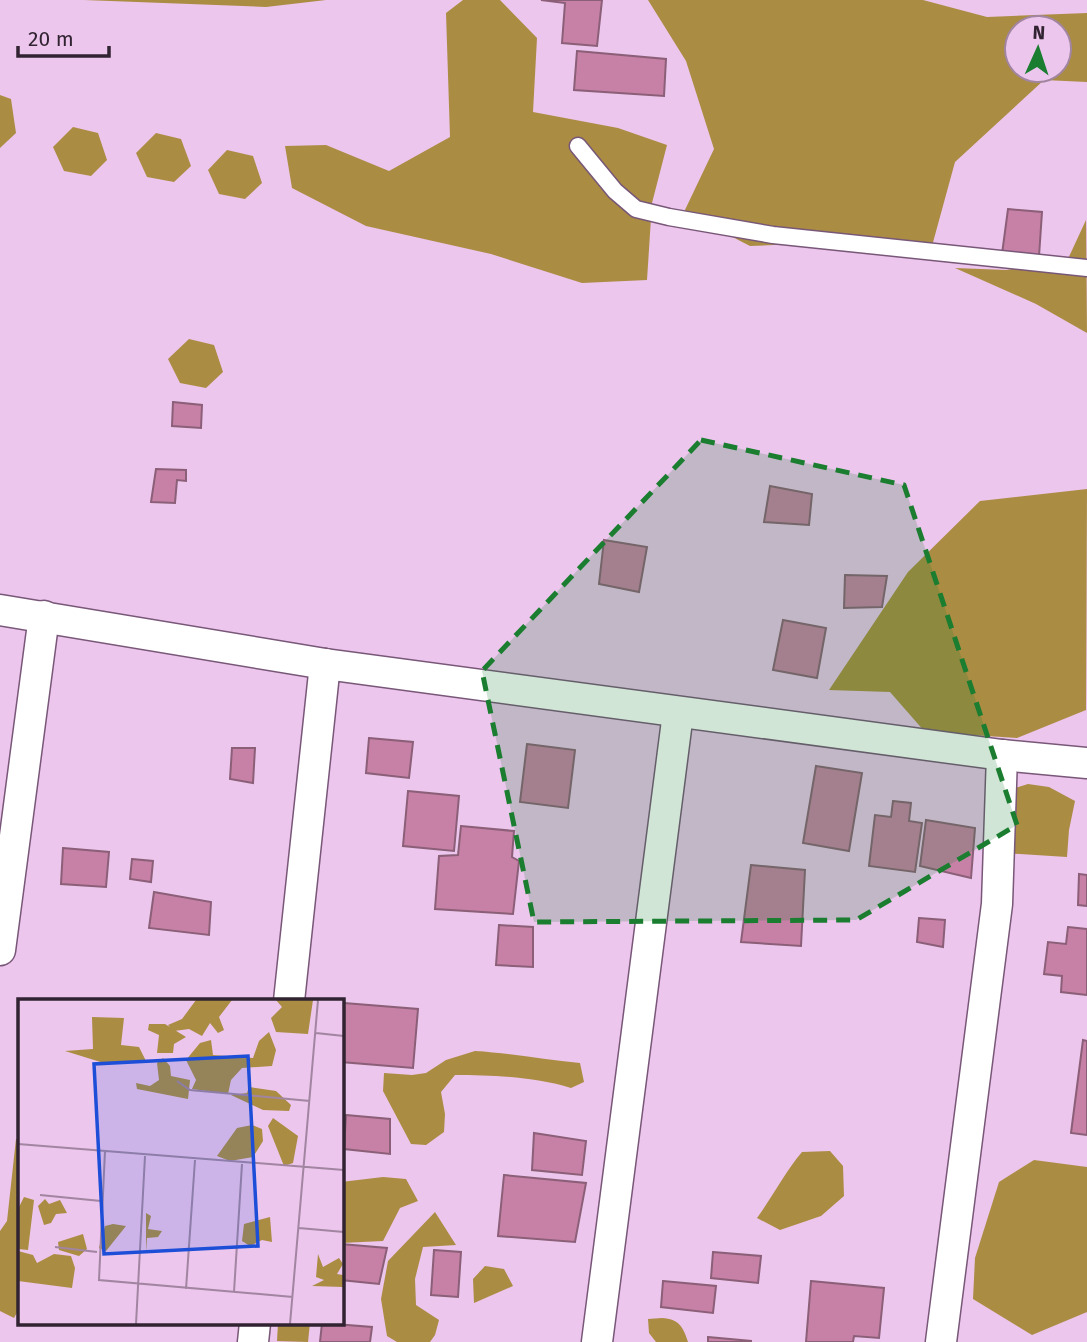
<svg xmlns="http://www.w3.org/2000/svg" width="1087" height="1342" font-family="'Fira Sans',sans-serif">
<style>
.forest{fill:#ab8c43;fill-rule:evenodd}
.building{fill:#c781a7;stroke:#8b5f77;stroke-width:2}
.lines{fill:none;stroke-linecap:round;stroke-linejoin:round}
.service-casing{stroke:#785778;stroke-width:19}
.minor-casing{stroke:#785778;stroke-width:33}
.service{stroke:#fff;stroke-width:16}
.minor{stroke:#fff;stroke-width:30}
.marked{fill:#1a7d30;fill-opacity:0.2;stroke:#1a7d30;stroke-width:5;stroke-dasharray:14 9;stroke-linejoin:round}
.inset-road{fill:none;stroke:#a185a1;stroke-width:2}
.view{fill:#1d4ed8;fill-opacity:0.15;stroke:#1d4ed8;stroke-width:3.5}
.inset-edge{fill:none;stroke:#312331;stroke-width:3.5}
</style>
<rect width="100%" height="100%" fill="#ecc6ec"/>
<!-- forest -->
<g class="forest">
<polygon points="84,0 326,0 266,7"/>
<polygon points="463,0 500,0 537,38 533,112 618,128 667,145 652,203 647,280 582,283 491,254 366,226 292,188 285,146 326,145 389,171 450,137 446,13"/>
<path d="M 648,0 L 923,0 L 987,17 L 1087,13 L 1087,82 L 1044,80 L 955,162 L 929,257 L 868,241 L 750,246 L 684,212 L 714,149 L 686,61 ZM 1017,28 L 1059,28 L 1059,70 L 1017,70 Z"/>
<polygon points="0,95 11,99 16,133 0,148"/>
<polygon points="73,127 98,133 107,160 91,176 64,171 53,147"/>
<polygon points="156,133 181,139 191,166 174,182 147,177 136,153"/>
<polygon points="227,150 253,156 262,183 245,199 219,194 208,170"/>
<polygon points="1086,220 1087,333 1036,304 955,268 1006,270 1067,261"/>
<polygon points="189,339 214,345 223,372 206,388 180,383 168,359"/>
<polygon points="1087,489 1086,710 1017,738 925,732 890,692 829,690 908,572 980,501"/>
<polygon points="1028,784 1049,787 1075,801 1069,830 1067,857 1004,853 1006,791"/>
<path d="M 475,1051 C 510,1053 544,1060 580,1063 L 584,1082 L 571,1088 C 535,1077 493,1075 455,1075 L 441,1092 L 445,1114 L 444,1132 L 426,1145 L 411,1144 L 383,1091 L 384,1073 L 412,1075 L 426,1073 L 446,1060 Z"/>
<polygon points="16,1139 19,1139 19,1309 14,1318 0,1311 0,1231 7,1221"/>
<path d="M 830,1151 L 843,1166 L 844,1196 L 821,1216 L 780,1230 L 757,1218 C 773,1196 785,1172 802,1152 Z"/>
<polygon points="1034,1160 1087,1167 1087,1312 1032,1335 973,1299 975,1258 999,1182"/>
<polygon points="383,1177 406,1179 418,1201 400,1208 383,1241 341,1243 341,1182"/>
<polygon points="435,1212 456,1245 423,1247 415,1279 416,1305 439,1320 435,1335 430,1342 397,1342 387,1336 381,1299 388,1261"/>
<polygon points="485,1266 504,1269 513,1286 474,1303 473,1279"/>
<path d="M 662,1318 C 679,1319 683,1327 688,1342 L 656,1342 L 649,1333 L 648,1319 Z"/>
<polygon points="278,1323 310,1323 308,1342 277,1341"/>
</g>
<!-- building -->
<g class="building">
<polygon points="541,0 602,0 597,46 562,43 565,3"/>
<polygon points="577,51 666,59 664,96 574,90"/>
<polygon points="1008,209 1042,212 1039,256 1002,254"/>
<polygon points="173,402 202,405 201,428 172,426"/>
<polygon points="156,469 186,470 186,481 177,480 175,503 151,502"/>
<polygon points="770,486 812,494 809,525 764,522"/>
<polygon points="604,540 647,547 639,592 599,584"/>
<polygon points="845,575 887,576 882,607 844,608"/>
<polygon points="783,620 826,628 817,678 773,670"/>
<polygon points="369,738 413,742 409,778 366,773"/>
<polygon points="527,744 575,750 568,808 520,802"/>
<polygon points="232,748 255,748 253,783 230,779"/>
<polygon points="816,766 862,773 849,851 803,843"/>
<polygon points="408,791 459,796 454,851 403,846"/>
<polygon points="893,801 911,803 909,821 922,823 915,872 869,866 875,815 891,817"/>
<polygon points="926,820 975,828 971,878 920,866"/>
<polygon points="461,826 514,831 512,857 519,861 513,914 435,909 439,856 458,855"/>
<polygon points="63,848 109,852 106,887 61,884"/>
<polygon points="132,859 153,861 151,882 130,879"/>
<polygon points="751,865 805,870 801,946 741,942"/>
<polygon points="1079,874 1087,875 1087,906 1078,905"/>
<polygon points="154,892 211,902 209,935 149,928"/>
<polygon points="919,918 945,920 943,947 917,942"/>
<polygon points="499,925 533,927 533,967 496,965"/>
<polygon points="1068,927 1087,929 1087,995 1061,992 1062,976 1044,974 1048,942 1066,944"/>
<polygon points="344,1003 418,1009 413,1068 341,1062"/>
<polygon points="1083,1040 1087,1041 1087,1135 1071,1133"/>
<polygon points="346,1115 390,1119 390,1154 344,1149"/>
<polygon points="534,1133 586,1141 582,1175 532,1170"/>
<polygon points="504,1175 586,1183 575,1242 498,1236"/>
<polygon points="341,1244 387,1248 379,1284 341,1280"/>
<polygon points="434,1250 461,1252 458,1297 431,1295"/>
<polygon points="713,1252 761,1256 758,1283 711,1278"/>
<polygon points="663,1281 716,1286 713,1313 661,1307"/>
<polygon points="811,1281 884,1288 879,1338 854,1336 853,1342 806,1342"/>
<polygon points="322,1323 372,1327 370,1342 320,1342"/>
<polygon points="708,1337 751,1341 751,1342 708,1342"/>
</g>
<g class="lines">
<defs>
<polyline id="service" points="578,146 615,191 636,209 669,217 773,235 1087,268"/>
<g id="minor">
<polyline points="0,610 325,664 1002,755 1087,763"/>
<polyline points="0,950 44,616"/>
<polyline points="289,1001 325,664"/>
<polyline points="253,1342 255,1323"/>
<polyline points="597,1342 678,713"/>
<polyline points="941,1342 997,904 1002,755"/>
</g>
</defs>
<!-- service casing -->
<use href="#service" class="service-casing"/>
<!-- minor casing -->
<use href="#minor" class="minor-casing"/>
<!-- service -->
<use href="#service" class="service"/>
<!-- minor -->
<use href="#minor" class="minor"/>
</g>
<!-- marked area -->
<path class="marked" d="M 701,440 L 904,485 L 1017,825 L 856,920 L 534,922 L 482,671 Z"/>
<!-- overview -->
<g transform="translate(18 999)">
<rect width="326" height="326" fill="#ecc6ec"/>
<path d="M 178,1 L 214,1 L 201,18 L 206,31 L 200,34 L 192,24 L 184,37 L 171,30 L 156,32 L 150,26 L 164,20 ZM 258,1 L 295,1 L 290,35 L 258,33 L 253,19 L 264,8 ZM 74,18 L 106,19 L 103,46 L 121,48 L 128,62 L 89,65 L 47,52 L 75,50 ZM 131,25 L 147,25 L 168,38 L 156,45 L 155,54 L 139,54 L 141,36 L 130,31 ZM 251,33 L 258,51 L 254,67 L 224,69 L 213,81 L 210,95 L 174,90 L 178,81 L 168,61 L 182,44 L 193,41 L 195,56 L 235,59 L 241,42 ZM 145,59 L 152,67 L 153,77 L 172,81 L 170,100 L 119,90 L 118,84 L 132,87 L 141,81 L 139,64 ZM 231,88 L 258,92 L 273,106 L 271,112 L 245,111 L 213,96 L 229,94 ZM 255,119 L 280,137 L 275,164 L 266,167 L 250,127 ZM 234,126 L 244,130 L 245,142 L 235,158 L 212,162 L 199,157 L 219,129 ZM 6,198 L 16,201 L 10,251 L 0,250 L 0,210 ZM 27,200 L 31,205 L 42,201 L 49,214 L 38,215 L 33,224 L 26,226 L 20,207 ZM 128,214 L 133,217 L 130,230 L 144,232 L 140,238 L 129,239 L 128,254 ZM 252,218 L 254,243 L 244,241 L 232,247 L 224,242 L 226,225 ZM 95,225 L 108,227 L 88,252 L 81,249 L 87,227 ZM 65,235 L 69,250 L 61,257 L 41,251 L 40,243 ZM 0,252 L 15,256 L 19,264 L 36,255 L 53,257 L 57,269 L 54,289 L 0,282 ZM 300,255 L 305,268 L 321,259 L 325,265 L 319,275 L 325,276 L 325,288 L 294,287 L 306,281 L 298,278 Z" fill="#ab8c43"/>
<path class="inset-road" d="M 298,34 L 326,37M 159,82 L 172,91 L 292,102M 0,145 L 326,171M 87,152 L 81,281 L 275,298M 22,196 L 83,202M 281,229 L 326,233M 37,248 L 79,253M 168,290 L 177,161M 216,293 L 224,165M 118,325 L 127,157M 272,325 L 300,1"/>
<path class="view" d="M 230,57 L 240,247 L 86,255 L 76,65 Z"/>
<rect width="326" height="326" class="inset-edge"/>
</g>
<!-- north arrow -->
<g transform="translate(1038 49) rotate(3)"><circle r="33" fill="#ecc6ec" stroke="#a185a1" stroke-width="2"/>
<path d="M0-5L12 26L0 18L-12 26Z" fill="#1a7d30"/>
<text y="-10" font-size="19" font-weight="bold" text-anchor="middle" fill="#312331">N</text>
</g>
<!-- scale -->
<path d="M18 46v10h91v-10" fill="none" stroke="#312331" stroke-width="3.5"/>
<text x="28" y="46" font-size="21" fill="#312331" stroke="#ecc6ec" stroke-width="5" paint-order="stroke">20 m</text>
</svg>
